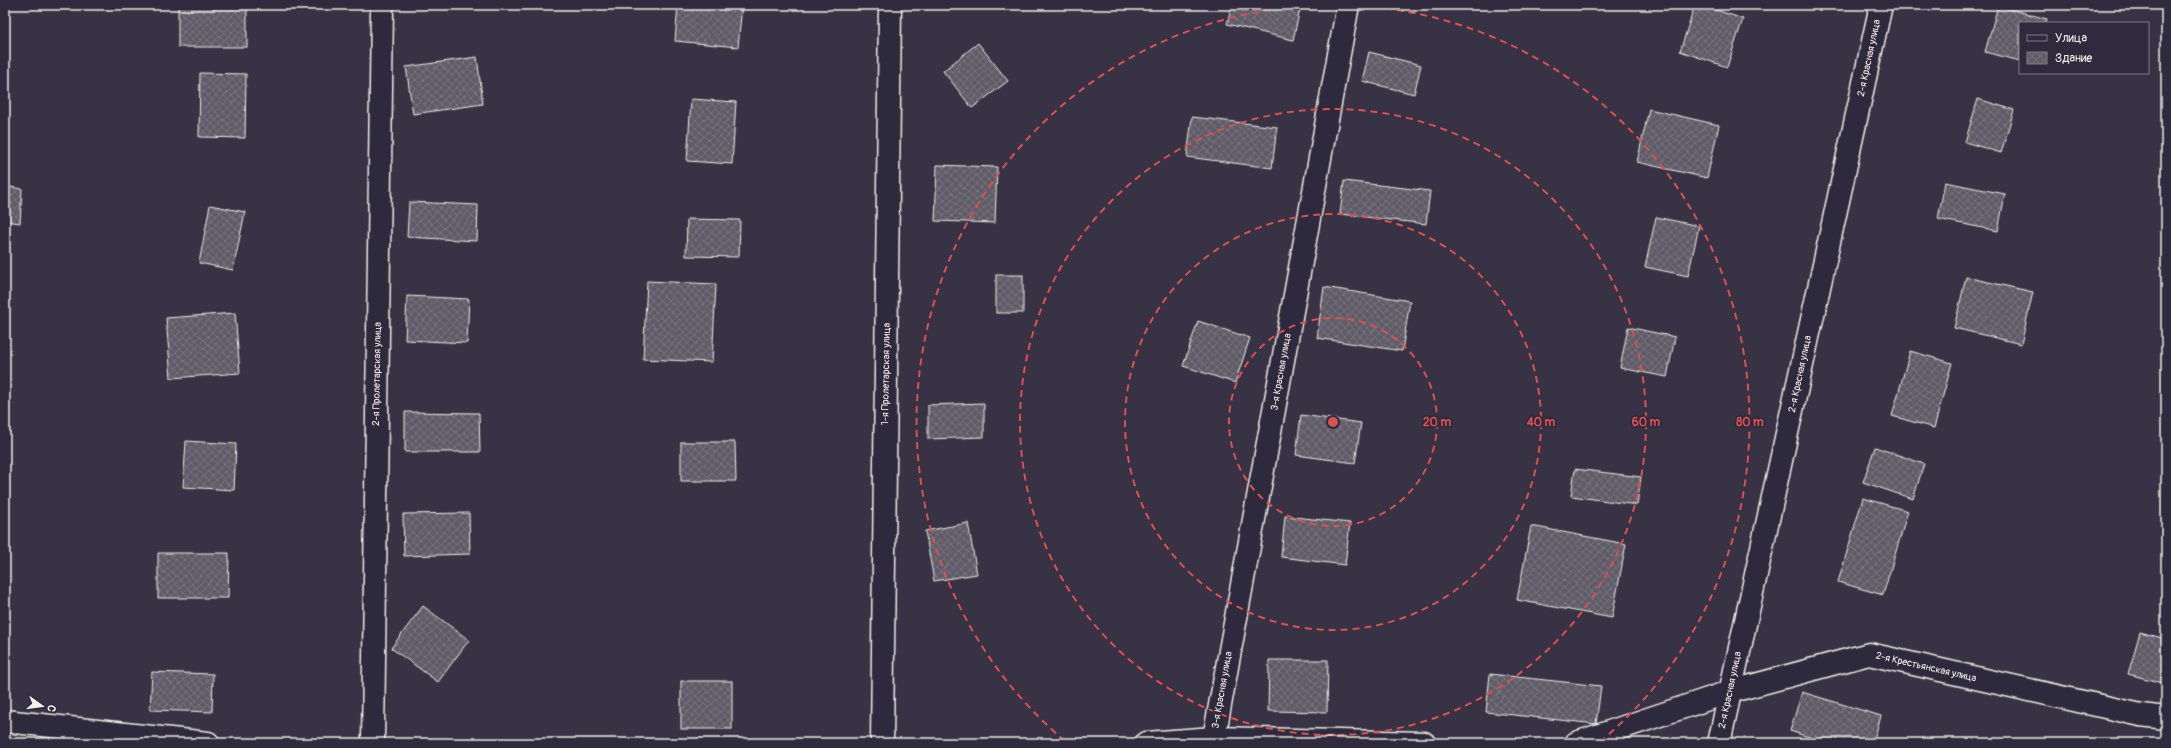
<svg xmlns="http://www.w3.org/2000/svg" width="2171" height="748" font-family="Pangolin,sans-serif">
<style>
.building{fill:url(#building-cross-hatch);stroke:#f4f1e8}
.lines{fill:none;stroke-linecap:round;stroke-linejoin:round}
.minor-casing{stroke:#f4f1e8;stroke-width:25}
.minor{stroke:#2f2a3d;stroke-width:22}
.ring{fill:none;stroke:#dc504e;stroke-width:2;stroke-dasharray:7 5}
.labels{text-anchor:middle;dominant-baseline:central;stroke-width:3.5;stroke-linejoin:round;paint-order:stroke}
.street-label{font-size:10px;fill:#f4f1e8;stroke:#2f2a3d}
.centre{fill:#dc504e;stroke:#2f2a3d;stroke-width:2}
.ring-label{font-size:12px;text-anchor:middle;font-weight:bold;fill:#dc504e;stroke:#2f2a3d;stroke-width:3.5;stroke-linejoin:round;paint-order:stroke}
</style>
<defs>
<pattern id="building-cross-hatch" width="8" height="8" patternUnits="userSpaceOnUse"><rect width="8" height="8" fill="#5f5c67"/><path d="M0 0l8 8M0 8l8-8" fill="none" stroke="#77747d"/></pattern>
</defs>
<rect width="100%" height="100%" fill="#373244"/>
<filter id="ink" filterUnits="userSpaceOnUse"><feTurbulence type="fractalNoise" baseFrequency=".025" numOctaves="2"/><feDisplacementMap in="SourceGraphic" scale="8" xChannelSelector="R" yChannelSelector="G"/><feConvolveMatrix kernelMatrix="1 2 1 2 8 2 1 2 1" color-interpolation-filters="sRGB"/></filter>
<g filter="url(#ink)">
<!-- building -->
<g class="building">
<rect x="178" y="5" width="69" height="42"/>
<polygon points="678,5 742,5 738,47 675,41"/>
<polygon points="1232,5 1301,5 1293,40 1227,24"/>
<polygon points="1695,5 1701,5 1743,19 1727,67 1680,51"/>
<polygon points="1998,6 2047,19 2046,23 2020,23 2020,61 1985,52"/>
<polygon points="978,43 1008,81 972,108 943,71"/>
<polygon points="1369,52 1421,65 1414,94 1362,81"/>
<polygon points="477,57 483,104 413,114 406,67"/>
<polygon points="200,73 246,74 245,138 199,137"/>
<polygon points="691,99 736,102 732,164 687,161"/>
<polygon points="1978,99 2014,110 2001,153 1965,142"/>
<polygon points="1649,109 1719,125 1707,178 1637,162"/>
<polygon points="1192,117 1277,127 1272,168 1187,157"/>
<polygon points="937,165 997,167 995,223 935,221"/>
<polygon points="1344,181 1430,191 1426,224 1340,214"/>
<polygon points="1945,182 2005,194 1998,231 1938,219"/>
<polygon points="5,186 22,189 20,223 5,221"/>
<polygon points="409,202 478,205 477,241 407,237"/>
<polygon points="210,205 245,212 233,270 199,263"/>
<polygon points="1656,217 1699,226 1688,276 1645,267"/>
<polygon points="687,219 740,220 739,257 686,256"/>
<rect x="996" y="275" width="27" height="38"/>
<polygon points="1966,277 2033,292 2021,344 1954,328"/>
<polygon points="647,281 716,284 712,362 643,359"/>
<polygon points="1324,287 1410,301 1402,351 1317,338"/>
<polygon points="407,296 469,299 467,343 405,340"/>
<polygon points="235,313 240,373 171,378 166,318"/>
<polygon points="1198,321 1250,338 1235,383 1183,366"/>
<polygon points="1628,327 1675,337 1667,377 1620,368"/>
<polygon points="1910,351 1952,363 1934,428 1892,416"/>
<polygon points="984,403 984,437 928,439 928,405"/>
<polygon points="405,412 479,413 480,452 405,452"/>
<polygon points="1301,415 1361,423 1355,463 1296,455"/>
<polygon points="186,441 236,444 234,490 183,487"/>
<polygon points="681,442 735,442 736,481 681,481"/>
<polygon points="1875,447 1924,464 1913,499 1863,482"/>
<polygon points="1575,469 1641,477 1637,505 1571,496"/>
<polygon points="1863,498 1908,511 1883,595 1838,582"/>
<polygon points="469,513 470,554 404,556 403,514"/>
<polygon points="1285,516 1350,523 1345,565 1281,557"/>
<polygon points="968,523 977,574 934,581 925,531"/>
<polygon points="1531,526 1626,544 1612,618 1517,600"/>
<polygon points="158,553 229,553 228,598 158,598"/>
<polygon points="423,606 469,640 438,682 391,648"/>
<polygon points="2140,632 2166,639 2166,684 2128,674"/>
<polygon points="1269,660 1328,660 1327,712 1268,711"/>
<polygon points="152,672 213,674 212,712 150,710"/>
<polygon points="1490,674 1601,686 1596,724 1486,712"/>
<rect x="681" y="681" width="51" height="48"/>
<polygon points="1802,692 1881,716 1873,743 1827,743 1790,731"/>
</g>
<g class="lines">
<defs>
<g id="minor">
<polyline points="5,721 208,743"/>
<polyline points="1214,738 1348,5"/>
<polyline points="373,743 382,5"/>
<polyline points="882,743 890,5"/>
<polyline points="1146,743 1214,738 1424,743"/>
<polyline points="1576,743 1729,692 1869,654 2141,715 2166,718"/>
<polyline points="1719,743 1881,5"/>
</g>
</defs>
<!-- minor casing -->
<use href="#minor" class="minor-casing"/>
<!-- minor -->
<use href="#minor" class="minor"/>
</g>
</g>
<!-- distance rings -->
<g class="ring">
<circle cx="1333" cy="422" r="104"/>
<circle cx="1333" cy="422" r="208"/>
<circle cx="1333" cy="422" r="313"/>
<path d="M1065 741A417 417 0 0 1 1329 5M1337 5A417 417 0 0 1 1601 741"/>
</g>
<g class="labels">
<!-- street labels -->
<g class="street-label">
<text transform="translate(1869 58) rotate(-78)">2-я Красная улица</text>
<text transform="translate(1281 372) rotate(-80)">3-я Красная улица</text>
<text transform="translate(377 374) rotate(-89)">2-я Пролетарская улица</text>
<text transform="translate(886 374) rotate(-89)">1-я Пролетарская улица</text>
<text transform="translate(1800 374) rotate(-78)">2-я Красная улица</text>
<text transform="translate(1926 667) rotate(13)">2-я Крестьянская улица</text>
<text transform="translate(1222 690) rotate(-80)">3-я Красная улица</text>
<text transform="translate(1730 690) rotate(-78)">2-я Красная улица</text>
</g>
</g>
<circle cx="1333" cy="422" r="6" class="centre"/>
<g class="ring-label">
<text x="1437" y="426">20 m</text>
<text x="1541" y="426">40 m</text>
<text x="1646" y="426">60 m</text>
<text x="1750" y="426">80 m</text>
</g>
<!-- margin -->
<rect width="2171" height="748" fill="none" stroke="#2f2a3d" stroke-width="20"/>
<rect x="10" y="10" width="2151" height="728" fill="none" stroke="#f4f1e8" stroke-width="1.5" filter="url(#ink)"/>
<!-- legend -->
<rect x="2019" y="22" width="130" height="52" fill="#2f2a3d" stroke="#7e7a81"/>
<rect x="2027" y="35" width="20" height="6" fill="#2f2a3d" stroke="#7e7a81"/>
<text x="2055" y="42" font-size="12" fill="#f4f1e8">Улица</text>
<rect x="2027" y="52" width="20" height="12" fill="url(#building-cross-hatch)" stroke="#7e7a81"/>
<text x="2055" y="62" font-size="12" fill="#f4f1e8">Здание</text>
<!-- north arrow -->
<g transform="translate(42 706) rotate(104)" stroke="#2f2a3d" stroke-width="3" paint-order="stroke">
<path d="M0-3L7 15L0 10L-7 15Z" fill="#f4f1e8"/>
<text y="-6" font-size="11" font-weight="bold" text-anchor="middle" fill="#f4f1e8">С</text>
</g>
</svg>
